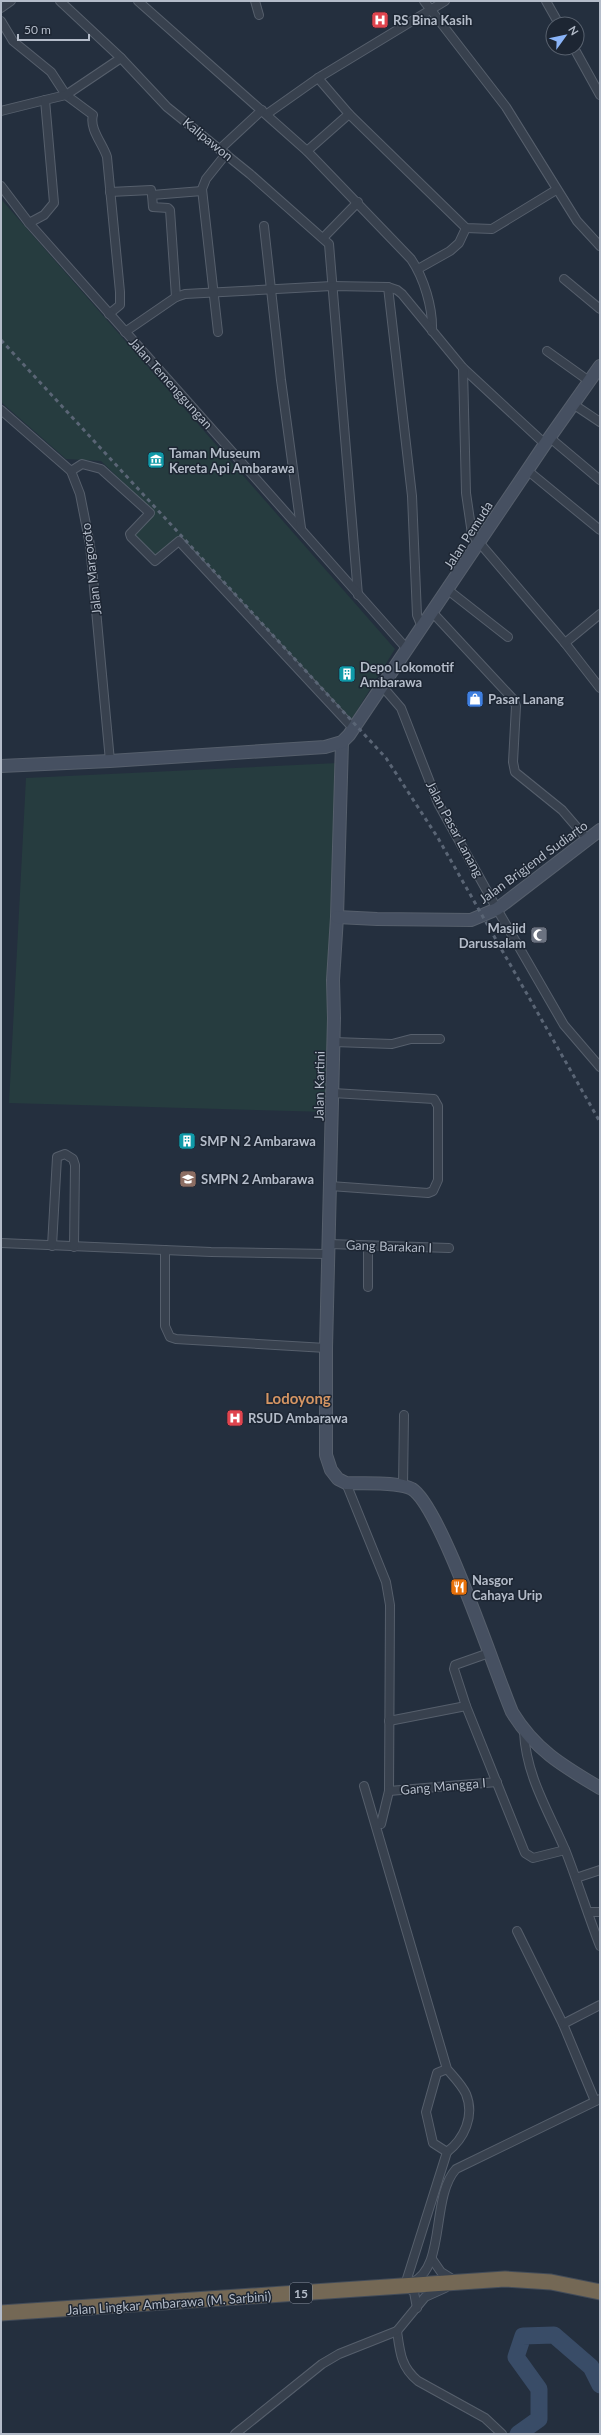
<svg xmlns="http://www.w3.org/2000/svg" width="601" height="2435" font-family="Lato,sans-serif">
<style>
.green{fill:#263c3f}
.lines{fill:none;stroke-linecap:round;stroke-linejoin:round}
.river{stroke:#394c67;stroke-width:17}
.street-casing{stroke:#565f6c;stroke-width:10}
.secondary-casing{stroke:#565f6c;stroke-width:14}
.highway-casing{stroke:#434c59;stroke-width:17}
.street{stroke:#38414e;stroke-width:8}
.secondary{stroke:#465061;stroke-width:12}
.highway{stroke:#746855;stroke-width:15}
.rail{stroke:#5a6575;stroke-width:3;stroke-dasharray:4 4;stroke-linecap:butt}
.labels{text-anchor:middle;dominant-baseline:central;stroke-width:3;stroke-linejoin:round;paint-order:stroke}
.shield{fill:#1d2633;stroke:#878f9c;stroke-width:1}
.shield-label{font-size:12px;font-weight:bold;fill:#b4bcc9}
.poi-label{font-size:13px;font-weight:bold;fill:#b4bcc9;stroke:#1d2633;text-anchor:start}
.street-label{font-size:13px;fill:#b4bcc9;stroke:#1d2633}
.quarter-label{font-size:15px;font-weight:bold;fill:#d59563;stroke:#1d2633}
</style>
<rect width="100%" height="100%" fill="#242f3e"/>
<!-- green -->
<g class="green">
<polygon points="1,199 395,649 351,720 180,536 156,559 132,535 154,512 101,461 66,459 1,402"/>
<polygon points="338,763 329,1112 9,1103 26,778"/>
</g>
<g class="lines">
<!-- river -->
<polyline class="river" points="518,2434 539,2419 539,2389 516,2357 523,2336 554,2335 591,2367 600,2385"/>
<defs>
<g id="street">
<polyline points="60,1 121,58 167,107 250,174 329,244 358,595"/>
<path d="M 138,1 L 307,151 L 411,259 C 424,278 433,308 432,331"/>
<polyline points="255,1 259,15"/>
<polyline points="424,1 506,107 577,221 600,246"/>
<polyline points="546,1 559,24"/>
<polyline points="1,8 11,1"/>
<path d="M 1,21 L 13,41 L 51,72 L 66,95 L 93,115 C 89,129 103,144 107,157 L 120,292 L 120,305 L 109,314"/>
<polyline points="574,48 600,95"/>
<polyline points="318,78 349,114 466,228 492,229 556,190"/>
<polyline points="1,111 45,100"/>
<polyline points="267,114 318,78 445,1"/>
<polyline points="220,149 262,110"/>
<polyline points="307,151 349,114"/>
<polyline points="1,186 29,223 407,649"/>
<polyline points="110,192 151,190 152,195"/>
<polyline points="29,223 44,215 54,203 45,100 66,95 121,58"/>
<polyline points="264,226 281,380 301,528"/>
<polyline points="323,238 358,202"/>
<polyline points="418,269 450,251 459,243 466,228"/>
<polyline points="564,279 600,309"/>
<polyline points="388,287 412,496 417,615 422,627"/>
<polyline points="176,297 170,210 168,208 153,207 152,195 202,191"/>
<polyline points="125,332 176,297 185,294 332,286 388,287 397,290 402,294 463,368 545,444"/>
<polyline points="218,332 202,189 206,179 226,154"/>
<polyline points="547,351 589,381"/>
<polyline points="463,368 466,493 472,534 565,643 600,688"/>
<polyline points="573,404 600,422"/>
<polyline points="1,410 71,471 80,494 90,545 110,761"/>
<polyline points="549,437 600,480"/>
<polyline points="527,470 600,530"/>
<polyline points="71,471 82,464 101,469 150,513 130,534 131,537 155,561 179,541 353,728"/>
<polyline points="448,590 508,637"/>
<polyline points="433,613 513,699 516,706 513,762 515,772 562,810 587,839"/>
<polyline points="565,643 600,614"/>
<polyline points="382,686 401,708 438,803 497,909 564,1025 600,1067"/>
<polyline points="334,1042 392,1044 411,1039 440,1039"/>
<polyline points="330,1186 428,1193 433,1191 438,1180 438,1106 434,1099 333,1093"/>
<polyline points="1,1243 211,1252 328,1254"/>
<polyline points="329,1244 449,1248"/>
<polyline points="52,1246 57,1157 65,1154 73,1159 75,1165 74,1247"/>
<polyline points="165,1250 165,1326 170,1337 176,1339 326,1348"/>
<polyline points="368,1287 368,1246"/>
<polyline points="346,1483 386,1582 390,1605 389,1791 381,1824"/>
<polyline points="403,1487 404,1415"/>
<polyline points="489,1653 455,1665 454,1669 466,1706 525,1853 533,1858 565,1850"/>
<polyline points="389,1721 466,1706"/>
<path d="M 524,1732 C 526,1776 549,1812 566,1852 C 578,1883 588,1915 600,1946"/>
<path d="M 364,1786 L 447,2069 C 453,2076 462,2085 466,2094 C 475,2116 464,2139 447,2152 L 433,2143 L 426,2112 L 437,2073 L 447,2069"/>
<polyline points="389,1791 497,1782"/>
<polyline points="576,1878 600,1870"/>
<polyline points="588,1912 600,1912"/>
<polyline points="517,1931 563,2024 595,2101"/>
<polyline points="563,2024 600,2005"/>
<polyline points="432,2259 441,2272 454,2280"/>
<path d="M 411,2283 C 447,2268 430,2198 456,2169 L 600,2099"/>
<polyline points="405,2285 447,2152"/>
<polyline points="407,2287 414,2292 417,2308"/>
<path d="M 397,2331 C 400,2353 401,2367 418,2381 L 485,2418 L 502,2434"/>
<polyline points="235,2434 322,2364 339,2354 397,2331 425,2297 445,2288"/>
</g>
<g id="secondary">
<path d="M 342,742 L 337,917 L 333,980 L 334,1018 L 326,1348 L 326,1455 L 331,1470 L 338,1479 L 346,1483 C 362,1484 398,1481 412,1489 C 441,1507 495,1672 512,1712 C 535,1750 563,1766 600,1788"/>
<polyline points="1,766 110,761 325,747 342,742 349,735 545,444 600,366"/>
<polyline points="337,917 377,919 471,920 497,909 600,830"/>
</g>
<polyline id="highway" points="1,2313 505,2279 551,2282 600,2292"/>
</defs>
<!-- street casing -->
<use href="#street" class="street-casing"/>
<!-- secondary casing -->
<use href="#secondary" class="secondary-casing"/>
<!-- highway casing -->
<use href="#highway" class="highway-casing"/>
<!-- street -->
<use href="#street" class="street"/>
<!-- secondary -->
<use href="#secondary" class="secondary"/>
<!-- highway -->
<use href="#highway" class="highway"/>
<!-- rail -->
<polyline class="rail" points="1,340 386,758 438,838 600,1122"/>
</g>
<!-- icons -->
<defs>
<symbol id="hospital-square" viewBox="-11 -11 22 22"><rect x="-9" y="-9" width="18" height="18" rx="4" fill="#e0444e" stroke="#1d2633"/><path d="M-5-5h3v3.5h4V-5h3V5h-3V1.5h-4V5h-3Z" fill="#fff"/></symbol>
<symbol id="museum-square" viewBox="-11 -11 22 22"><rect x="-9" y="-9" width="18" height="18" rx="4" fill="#0f9aa8" stroke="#1d2633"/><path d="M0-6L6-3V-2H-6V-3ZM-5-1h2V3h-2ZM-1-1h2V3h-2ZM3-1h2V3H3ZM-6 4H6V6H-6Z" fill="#fff"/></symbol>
<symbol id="building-square" viewBox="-11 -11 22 22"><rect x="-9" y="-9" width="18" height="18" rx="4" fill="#0f9aa8" stroke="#1d2633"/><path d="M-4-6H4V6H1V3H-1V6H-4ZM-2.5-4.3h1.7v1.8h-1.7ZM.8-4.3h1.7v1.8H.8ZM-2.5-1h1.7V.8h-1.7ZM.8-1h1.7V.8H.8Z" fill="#fff"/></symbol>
<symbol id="shop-square" viewBox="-11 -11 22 22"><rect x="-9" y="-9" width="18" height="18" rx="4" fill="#3f7fe0" stroke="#1d2633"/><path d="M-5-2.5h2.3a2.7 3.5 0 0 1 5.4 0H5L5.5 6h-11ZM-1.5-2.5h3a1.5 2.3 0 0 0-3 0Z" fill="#fff"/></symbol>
<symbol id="mosque-square" viewBox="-11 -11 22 22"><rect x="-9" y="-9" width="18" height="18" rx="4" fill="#6b7280" stroke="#1d2633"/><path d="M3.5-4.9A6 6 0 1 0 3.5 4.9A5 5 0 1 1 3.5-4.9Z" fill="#fff"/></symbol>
<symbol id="school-square" viewBox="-11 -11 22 22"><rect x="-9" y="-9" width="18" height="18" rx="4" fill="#8d6e63" stroke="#1d2633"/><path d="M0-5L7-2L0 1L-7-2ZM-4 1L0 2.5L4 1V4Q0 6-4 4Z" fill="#fff"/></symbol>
<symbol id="restaurant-square" viewBox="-11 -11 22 22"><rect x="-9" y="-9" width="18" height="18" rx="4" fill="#e8710a" stroke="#1d2633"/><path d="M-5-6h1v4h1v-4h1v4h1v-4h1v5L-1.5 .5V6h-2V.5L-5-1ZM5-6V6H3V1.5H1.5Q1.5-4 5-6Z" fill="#fff"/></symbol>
</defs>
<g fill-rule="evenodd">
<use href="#hospital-square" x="370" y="10" width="20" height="20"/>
<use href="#museum-square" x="146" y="450" width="20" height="20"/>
<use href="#building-square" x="337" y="664" width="20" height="20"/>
<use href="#shop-square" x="465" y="689" width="20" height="20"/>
<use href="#mosque-square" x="529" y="925" width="20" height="20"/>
<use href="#building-square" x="177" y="1131" width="20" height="20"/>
<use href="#school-square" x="178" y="1169" width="20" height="20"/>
<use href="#hospital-square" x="225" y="1408" width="20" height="20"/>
<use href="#restaurant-square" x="449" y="1577" width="20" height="20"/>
</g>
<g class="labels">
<!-- shield labels -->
<rect class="shield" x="290" y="2283" width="22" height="20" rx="3"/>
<g class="shield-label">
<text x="301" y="2293">15</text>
</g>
<!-- poi labels -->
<g class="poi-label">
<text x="393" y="20">RS Bina Kasih</text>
<text x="169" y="453">Taman Museum<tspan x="169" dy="15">Kereta Api Ambarawa</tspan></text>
<text x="360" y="667">Depo Lokomotif<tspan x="360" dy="15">Ambarawa</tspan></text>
<text x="488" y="699">Pasar Lanang</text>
<text x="526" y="928" text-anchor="end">Masjid<tspan x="526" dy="15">Darussalam</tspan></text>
<text x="200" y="1141">SMP N 2 Ambarawa</text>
<text x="201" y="1179">SMPN 2 Ambarawa</text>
<text x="248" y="1418">RSUD Ambarawa</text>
<text x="472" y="1580">Nasgor<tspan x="472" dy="15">Cahaya Urip</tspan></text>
</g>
<!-- street labels -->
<g class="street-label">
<text transform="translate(208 139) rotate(39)">Kalipawon</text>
<text transform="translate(171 383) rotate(48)">Jalan Temenggungan</text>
<text transform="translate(468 535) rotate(-57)">Jalan Pemuda</text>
<text transform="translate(91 569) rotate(-97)">Jalan Margoroto</text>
<text transform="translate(455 829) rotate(62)">Jalan Pasar Lanang</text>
<text transform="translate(533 862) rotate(-36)">Jalan Brigjend Sudiarto</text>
<text transform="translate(319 1086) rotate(-89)">Jalan Kartini</text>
<text transform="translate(389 1246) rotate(2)">Gang Barakan I</text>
<text transform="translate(443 1786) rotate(-5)">Gang Mangga I</text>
<text transform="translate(169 2303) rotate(-4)">Jalan Lingkar Ambarawa (M. Sarbini)</text>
</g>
<!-- quarter labels -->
<g class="quarter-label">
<text x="298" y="1398">Lodoyong</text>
</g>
</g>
<!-- border -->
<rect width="601" height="2435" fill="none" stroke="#b4bcc9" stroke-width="4"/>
<!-- north arrow -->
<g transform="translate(565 36) rotate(57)"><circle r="19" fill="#1d2633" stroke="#59626f"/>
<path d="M0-3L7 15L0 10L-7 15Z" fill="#8ab4f8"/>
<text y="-6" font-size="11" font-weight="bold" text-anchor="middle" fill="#b4bcc9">N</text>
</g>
<!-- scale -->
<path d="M18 34v6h71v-6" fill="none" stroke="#b4bcc9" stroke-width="2"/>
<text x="24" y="34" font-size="12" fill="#b4bcc9" stroke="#1d2633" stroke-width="3" paint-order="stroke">50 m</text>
</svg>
